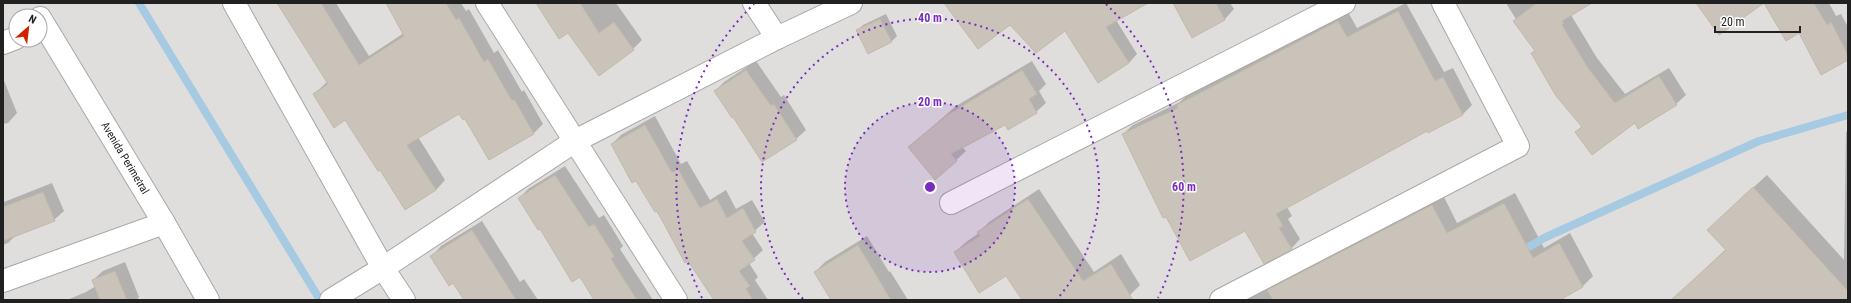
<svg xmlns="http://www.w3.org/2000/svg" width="1851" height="303" font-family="'Roboto Condensed',sans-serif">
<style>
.residential{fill:#dfdedd;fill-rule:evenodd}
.shadow{fill:#0003}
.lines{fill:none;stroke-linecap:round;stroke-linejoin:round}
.stream{stroke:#a5cae1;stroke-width:8}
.building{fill:#cac3b9;stroke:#c4b9a8}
.minor-casing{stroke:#a8a8a8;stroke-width:24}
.minor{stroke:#fff;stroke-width:22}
.ring{fill:none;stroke:#7b2cbf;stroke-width:2;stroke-dasharray:2 4}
.labels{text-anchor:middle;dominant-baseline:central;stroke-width:3;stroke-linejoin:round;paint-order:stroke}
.street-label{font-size:11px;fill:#212121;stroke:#fff}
.centre{fill:#7b2cbf;stroke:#fff;stroke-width:2}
.ring-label{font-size:12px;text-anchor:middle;font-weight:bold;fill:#7b2cbf;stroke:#fff;stroke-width:3;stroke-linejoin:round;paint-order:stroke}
</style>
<rect width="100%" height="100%" fill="#f1f0e7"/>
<!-- residential -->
<path class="residential" d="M 3,3 L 1848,3 L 1848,300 L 3,300 ZM 16,16 L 40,16 L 40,40 L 16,40 Z"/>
<!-- shadow -->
<g class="shadow">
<polygon points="282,3 336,3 369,56 404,33 387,3 461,3 466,11 469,9 494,53 498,50 522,92 524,90 543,124 534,133 489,158 466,117 459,113 418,137 445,180 436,190 406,209 346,119 314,94 327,82"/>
<polygon points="537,3 616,3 642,40 633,49 568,32"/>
<polygon points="945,3 1146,3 1116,20 1137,54 1129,63 1065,29 1010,24"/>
<polygon points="1174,3 1230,3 1234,9 1225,19 1193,36"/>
<polygon points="1406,3 1444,72 1453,68 1472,105 1463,114 1428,130 1287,207 1292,216 1288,219 1300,239 1291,249 1245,230 1123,134 1133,125 1180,102 1187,95 1348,12 1357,28"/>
<polygon points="1506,3 1590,3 1571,15 1597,58 1625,94 1669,68 1686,95 1676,104 1635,122 1576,132 1582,126"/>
<polygon points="1765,3 1829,3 1836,16 1841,14 1848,27 1848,59 1799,32"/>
<polygon points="886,14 897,36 892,41 868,53 858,30 863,25"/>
<polygon points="756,61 781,97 784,95 806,130 796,139 734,116 715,91 724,82"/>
<polygon points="1032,61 1046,84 1039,91 1046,103 1036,112 1005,124 962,147 966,151 936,179 909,147 956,106"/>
<polygon points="3,78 17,113 8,123 3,124"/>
<polygon points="655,116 681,164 687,161 710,200 726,190 736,209 752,200 765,222 752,233 763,250 749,263 758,277 755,280 768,300 715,300 612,144 621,135"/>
<polygon points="1848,130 1848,300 1672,300 1726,249 1721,217 1767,175 1844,260 1846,132"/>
<polygon points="565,166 599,218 604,215 623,246 620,249 653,300 595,300 580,276 519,199 528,189"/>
<polygon points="52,183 64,211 54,220 15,236 8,243 3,245 3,198 4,202"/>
<polygon points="1039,189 1094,272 1121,254 1140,285 1130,295 1122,300 1023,300 1007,275 955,252 966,242 979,233 979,232 989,222"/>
<polygon points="1515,193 1544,248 1570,233 1593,276 1583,286 1558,300 1245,300 1443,195 1457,223"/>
<polygon points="482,221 520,282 524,279 538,300 465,300 454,282 432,256 441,246"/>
<polygon points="867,236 889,272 890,271 908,300 832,300 815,272 825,262"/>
<polygon points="125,262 139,297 137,300 67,300 86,292 96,286 93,280 103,271"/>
</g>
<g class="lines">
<!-- stream -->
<g class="stream">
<polyline points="139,3 320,300"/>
<polyline points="1518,253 1546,237 1759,141 1848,115"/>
</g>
</g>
<!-- building -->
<g class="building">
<polygon points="277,3 321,3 359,65 404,36 386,3 446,3 456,20 459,18 484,62 488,59 512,101 514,99 534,134 489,160 465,119 463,120 459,114 407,145 436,190 405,210 380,170 378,171 345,120 334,128 313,94 328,84"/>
<polygon points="536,3 580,3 599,33 614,22 634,50 599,76 568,33 559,39"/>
<polygon points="944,3 1148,3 1106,27 1129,63 1098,83 1065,31 1036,53 1010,25 978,49"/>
<polygon points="1173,3 1216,3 1225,20 1192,38"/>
<polygon points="1537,3 1592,3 1562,21 1564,23 1562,25 1588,68 1615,103 1659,76 1677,105 1638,129 1635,123 1592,155 1575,132 1582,127 1556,96 1531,53 1535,51 1513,21"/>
<polygon points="1696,3 1814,3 1827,25 1831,22 1848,55 1848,60 1821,75 1799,33 1786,41 1764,3 1719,35"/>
<polygon points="1398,11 1435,81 1443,77 1463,115 1428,133 1427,131 1276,214 1283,226 1279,228 1292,249 1264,264 1245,231 1190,261 1166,217 1163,218 1122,134 1178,108 1177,105 1338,21 1347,37"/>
<polygon points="880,19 892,42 868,54 856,30"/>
<polygon points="746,70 771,106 774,104 797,140 762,162 733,117 732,118 714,91"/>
<polygon points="1022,70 1037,94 1029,99 1037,113 1008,130 1005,125 951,154 957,161 935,180 908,147 946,116"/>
<polygon points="645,125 672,173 678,169 700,208 717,199 727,218 743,208 756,232 742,241 755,260 739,271 750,286 746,289 753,300 714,300 688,261 685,263 657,211 655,212 636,181 632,183 611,144"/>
<polygon points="555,175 589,227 594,224 614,256 611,259 637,300 594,300 580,277 572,282 540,229 538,230 518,198"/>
<polygon points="1753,187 1848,291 1848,300 1671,300 1726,250 1707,230"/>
<polygon points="43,192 55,221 3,241 3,207"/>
<polygon points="1028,199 1083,281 1111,264 1133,300 1022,300 1006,276 979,293 954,252 980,236 977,232"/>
<polygon points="1504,203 1533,258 1559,243 1583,287 1560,300 1273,300 1267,290 1432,205 1447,233"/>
<polygon points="472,230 516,300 464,300 453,283 449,286 430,256"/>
<polygon points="858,245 891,300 831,300 814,272"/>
<polygon points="115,271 127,300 100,300 92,280"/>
</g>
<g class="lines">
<defs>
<g id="minor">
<polyline points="234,3 383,268 404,300"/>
<polyline points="487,3 676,300"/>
<polyline points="754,3 777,38"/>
<polyline points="40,18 164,223 208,300"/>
<polyline points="3,43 16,38"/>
<polyline points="951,203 1344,3"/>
<polyline points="3,281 164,223"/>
<polyline points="331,300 383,268 575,141 777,38 851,3"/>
<polyline points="1221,300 1518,146 1443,3"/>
</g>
</defs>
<!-- minor casing -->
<use href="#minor" class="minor-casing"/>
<!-- minor -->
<use href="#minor" class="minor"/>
</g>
<!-- distance rings -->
<circle cx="930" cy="187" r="85" fill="#7b2cbf" fill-opacity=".12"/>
<g class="ring">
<circle cx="930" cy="187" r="85"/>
<path d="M803 299A169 169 0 1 1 1057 299"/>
<path d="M702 298A254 254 0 0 1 754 4M1106 4A254 254 0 0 1 1158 298"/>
</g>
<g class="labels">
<!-- street labels -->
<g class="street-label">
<text transform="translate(125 158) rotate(59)">Avenida Perimetral</text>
</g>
</g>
<circle cx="930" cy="187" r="6" class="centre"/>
<g class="ring-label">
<text x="930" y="22">40 m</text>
<text x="930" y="106">20 m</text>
<text x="1184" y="191">60 m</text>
</g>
<!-- border -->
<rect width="1851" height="303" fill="none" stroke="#212121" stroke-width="8"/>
<!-- north arrow -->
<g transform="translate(28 28) rotate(28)"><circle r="19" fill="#ffffff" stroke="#a6a6a6"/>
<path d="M0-3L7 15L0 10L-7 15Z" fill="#d12300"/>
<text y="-6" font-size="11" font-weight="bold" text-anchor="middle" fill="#212121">N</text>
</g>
<!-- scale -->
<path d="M1715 26v6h85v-6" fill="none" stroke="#212121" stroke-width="2"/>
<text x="1721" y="26" font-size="12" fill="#212121" stroke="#ffffff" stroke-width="3" paint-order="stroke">20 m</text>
</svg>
